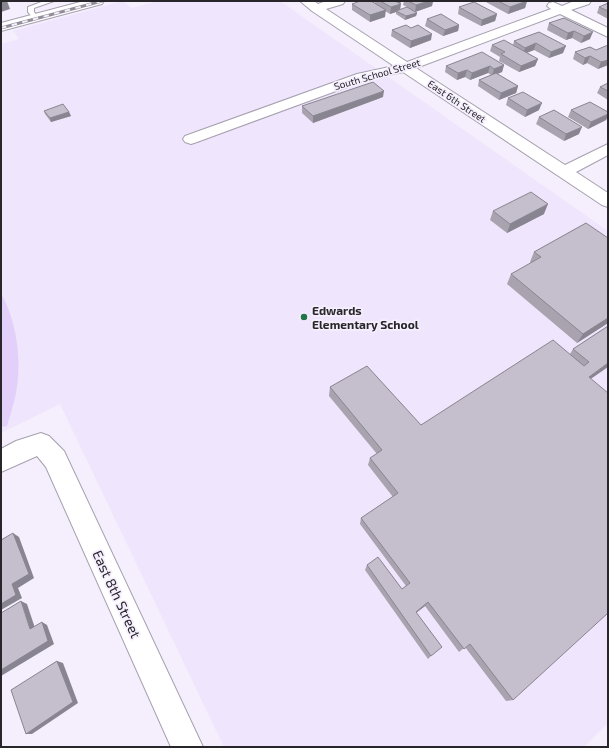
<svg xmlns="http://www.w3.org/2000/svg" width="609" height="748" font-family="'Exo 2',sans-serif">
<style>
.built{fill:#efe5fc}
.green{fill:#e2cffa}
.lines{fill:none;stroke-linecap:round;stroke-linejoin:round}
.service-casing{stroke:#a6a0af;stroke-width:2}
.minor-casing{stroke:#a6a0af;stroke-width:2}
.service{fill:#fff;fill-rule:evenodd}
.minor{fill:#fff;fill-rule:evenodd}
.rail-casing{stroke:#928d98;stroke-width:3}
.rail{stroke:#f5effd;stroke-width:2;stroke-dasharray:5.5;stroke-linecap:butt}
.wall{fill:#a9a3b0}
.shaded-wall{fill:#898590}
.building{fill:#c4becd;stroke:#898590}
.poi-dot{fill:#217548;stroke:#f5effd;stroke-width:1.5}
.labels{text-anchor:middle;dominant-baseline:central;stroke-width:3.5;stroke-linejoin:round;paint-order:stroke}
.far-street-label{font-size:10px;fill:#28252b;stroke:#f5effd}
.poi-label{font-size:12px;font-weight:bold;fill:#28252b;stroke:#f5effd;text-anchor:start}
.near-street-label{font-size:14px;fill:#28252b;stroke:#f5effd}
</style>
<rect width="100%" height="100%" fill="#f5effd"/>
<!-- built -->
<polygon class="built" points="123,1 132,8 158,1 280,1 608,231 608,723 584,747 224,747 60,404 1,433 1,44 19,39 13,31"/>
<!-- green -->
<path class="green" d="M 1,294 C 17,320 22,363 16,393 C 14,404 10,415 7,426 L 1,427 Z"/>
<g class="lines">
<defs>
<polygon id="service" points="44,1 54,1 34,8 34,12 39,18 34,19 28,12 28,7"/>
<g id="minor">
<polygon points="84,1 104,1 102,4 1,31 1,23"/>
<polygon points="300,1 314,1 318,4 326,1 345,1 343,4 326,9 407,62 551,9 547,6 549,3 553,2 562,6 574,1 591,1 589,4 571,10 608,28 608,37 560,14 416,68 565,165 608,144 608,155 576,172 608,193 608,207 602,205 403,72 366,80 197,142 191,144 185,142 183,139 185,136 357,74 394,66 312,11"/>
<polygon points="41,433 49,436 64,451 203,747 171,747 46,467 37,456 1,472 1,449 16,441"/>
</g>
</defs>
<!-- service casing -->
<use href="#service" class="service-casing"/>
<!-- minor casing -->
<use href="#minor" class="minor-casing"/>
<!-- service -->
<use href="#service" class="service"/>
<!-- minor -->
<use href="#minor" class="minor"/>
<defs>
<polyline id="rail" points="1,28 102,1"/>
</defs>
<!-- rail casing -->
<use href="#rail" class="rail-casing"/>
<!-- rail -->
<use href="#rail" class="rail"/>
</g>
<!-- wall -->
<g class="wall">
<polygon points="375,1 401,1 400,4 400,10 407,7 403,5 404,1 433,1 432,6 415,12 417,13 416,16 405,20 396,14 396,12 390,14 385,11 385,17 370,22 352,10 352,4 375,3"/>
<polygon points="484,1 527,1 525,8 508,14"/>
<polygon points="608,3 608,19 597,13 599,7"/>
<polygon points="459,7 497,14 495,21 481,26 458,14"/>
<polygon points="564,18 590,39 581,43 572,38 566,40 547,30 549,23"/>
<polygon points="427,19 459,25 458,31 443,36 425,26"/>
<polygon points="411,28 431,40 410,48 391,36 392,30"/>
<polygon points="539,32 563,53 549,58 534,50 527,53 538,59 535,66 519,72 499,61 500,57 490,51 492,45 513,45 514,41"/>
<polygon points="590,47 608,65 598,69 587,63 583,65 573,59 575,52"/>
<polygon points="504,65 502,72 497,74 518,86 516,93 499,100 478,86 479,80 491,75 488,73 470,80 465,77 457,80 445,72 446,66"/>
<polygon points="608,83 608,100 597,93 600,87"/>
<polygon points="383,97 313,123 302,113 302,106"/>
<polygon points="508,98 539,110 525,117 506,105"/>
<polygon points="571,110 606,120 588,129 568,117"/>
<polygon points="44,111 69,112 71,116 51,122 45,114"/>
<polygon points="539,117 579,134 564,141 536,124"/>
<polygon points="493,211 544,214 507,233 490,220"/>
<polygon points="586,223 608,323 577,343 507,284 511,274 531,263 530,262 534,252"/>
<polygon points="608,326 591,379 513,700 506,701 465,647 459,652 425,606 416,613 431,656 428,659 365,570 367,565 402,589 406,586 360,524 361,518 393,497 368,465 370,458 377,454 329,396 330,387 421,425 570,354 573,349"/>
</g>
<!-- shaded-wall -->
<g class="shaded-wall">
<polygon points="1,1 7,1 10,9 1,12"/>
<polygon points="393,1 401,1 400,4 392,6"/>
<polygon points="429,1 433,1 432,6 415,12 416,5"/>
<polygon points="527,1 525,8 508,14 510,7"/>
<polygon points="401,4 400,11 396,11 396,12 390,14 391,7"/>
<polygon points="386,10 385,17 370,22 370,15"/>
<polygon points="417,13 416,16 405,20 406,16"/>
<polygon points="497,14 495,21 481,26 482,20"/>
<polygon points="459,25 458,31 443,36 445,30"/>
<polygon points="574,31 572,38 566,40 568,33"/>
<polygon points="593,32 590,39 581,43 584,36"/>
<polygon points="432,34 431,40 410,48 411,41"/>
<polygon points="536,43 534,50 523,54 525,48"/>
<polygon points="566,46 563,53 549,58 551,52"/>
<polygon points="590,56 587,63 583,65 585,58"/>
<polygon points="538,59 535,66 519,72 521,66"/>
<polygon points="608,60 608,65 598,69 601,62"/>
<polygon points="504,65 502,72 492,76 494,69"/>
<polygon points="490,66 488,73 470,80 472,73"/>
<polygon points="467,70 465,77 457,80 458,73"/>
<polygon points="518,86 516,93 499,100 501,93"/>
<polygon points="384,91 383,97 313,123 313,116"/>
<polygon points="542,103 539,110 525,117 527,110"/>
<polygon points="69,112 71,116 51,122 50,118"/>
<polygon points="608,114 608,117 606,120 588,129 591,122"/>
<polygon points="582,127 579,134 564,141 566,134"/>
<polygon points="548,204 544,214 507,233 510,224"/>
<polygon points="608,318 608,323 577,343 583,334"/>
<polygon points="608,363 608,367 582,385 589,377"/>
<polygon points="13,533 19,537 34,578 18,588 22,598 1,610 1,604 12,584"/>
<polygon points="21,601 27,604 36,631 30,629"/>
<polygon points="428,602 425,606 412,616 416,612"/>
<polygon points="42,622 47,625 54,644 1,676 1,670"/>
<polygon points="57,661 63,663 78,703 32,734 26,734"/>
</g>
<!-- building -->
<g class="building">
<polygon points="360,1 371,1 386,10 370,15 352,4"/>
<polygon points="380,1 395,1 401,4 391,7"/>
<polygon points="408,1 429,1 416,5"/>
<polygon points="498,1 527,1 510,7"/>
<polygon points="474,2 497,14 482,20 459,7"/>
<polygon points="608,3 608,11 599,7"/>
<polygon points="407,7 417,13 406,16 396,11"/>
<polygon points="441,14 459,25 445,30 427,19"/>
<polygon points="564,18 593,32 584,36 574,31 568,33 549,23"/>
<polygon points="406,25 411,28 418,25 432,34 411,41 392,30"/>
<polygon points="539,32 566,46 551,52 536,43 525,48 514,41"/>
<polygon points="504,40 538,59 521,66 501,54 505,52 492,45"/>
<polygon points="608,45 608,60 601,62 590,56 585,58 575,52 590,47 596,50"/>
<polygon points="482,52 504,65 494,69 490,66 472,73 467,70 458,73 446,66"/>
<polygon points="496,73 518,86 501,93 479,80"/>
<polygon points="373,82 384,91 313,116 302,106"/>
<polygon points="608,83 608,91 600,87"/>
<polygon points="523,92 542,103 527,110 508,98"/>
<polygon points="590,102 608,112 608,114 591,122 571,110"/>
<polygon points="63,104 69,112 50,118 44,111"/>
<polygon points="554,110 582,127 566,134 539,117"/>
<polygon points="531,192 548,204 510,224 493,211"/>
<polygon points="586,223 608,238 608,318 583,334 511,274 541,257 534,252"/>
<polygon points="608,326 608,363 589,377 608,393 608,613 513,700 470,644 464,649 428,602 416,612 442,647 431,656 367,565 378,557 402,589 410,583 361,518 398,493 370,458 382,450 330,387 367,366 421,425 553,340 584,366 589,362 573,349"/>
<polygon points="13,533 29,574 12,584 16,595 1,604 1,540"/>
<polygon points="21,601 30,629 42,622 48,641 1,670 1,613"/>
<polygon points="57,661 73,702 26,734 11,690"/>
</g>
<!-- markers -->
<circle class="poi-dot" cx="304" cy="317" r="4"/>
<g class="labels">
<!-- far-street labels -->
<g class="far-street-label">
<text transform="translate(377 74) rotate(-16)">South School Street</text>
<text transform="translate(457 101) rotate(34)">East 6th Street</text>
</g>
<!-- poi labels -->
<g class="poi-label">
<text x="312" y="310">Edwards<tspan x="312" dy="14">Elementary School</tspan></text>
</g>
<!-- near-street labels -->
<g class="near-street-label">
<text transform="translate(117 594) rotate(65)">East 8th Street</text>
</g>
</g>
<!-- border -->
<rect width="609" height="748" fill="none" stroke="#28252b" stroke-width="4"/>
</svg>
